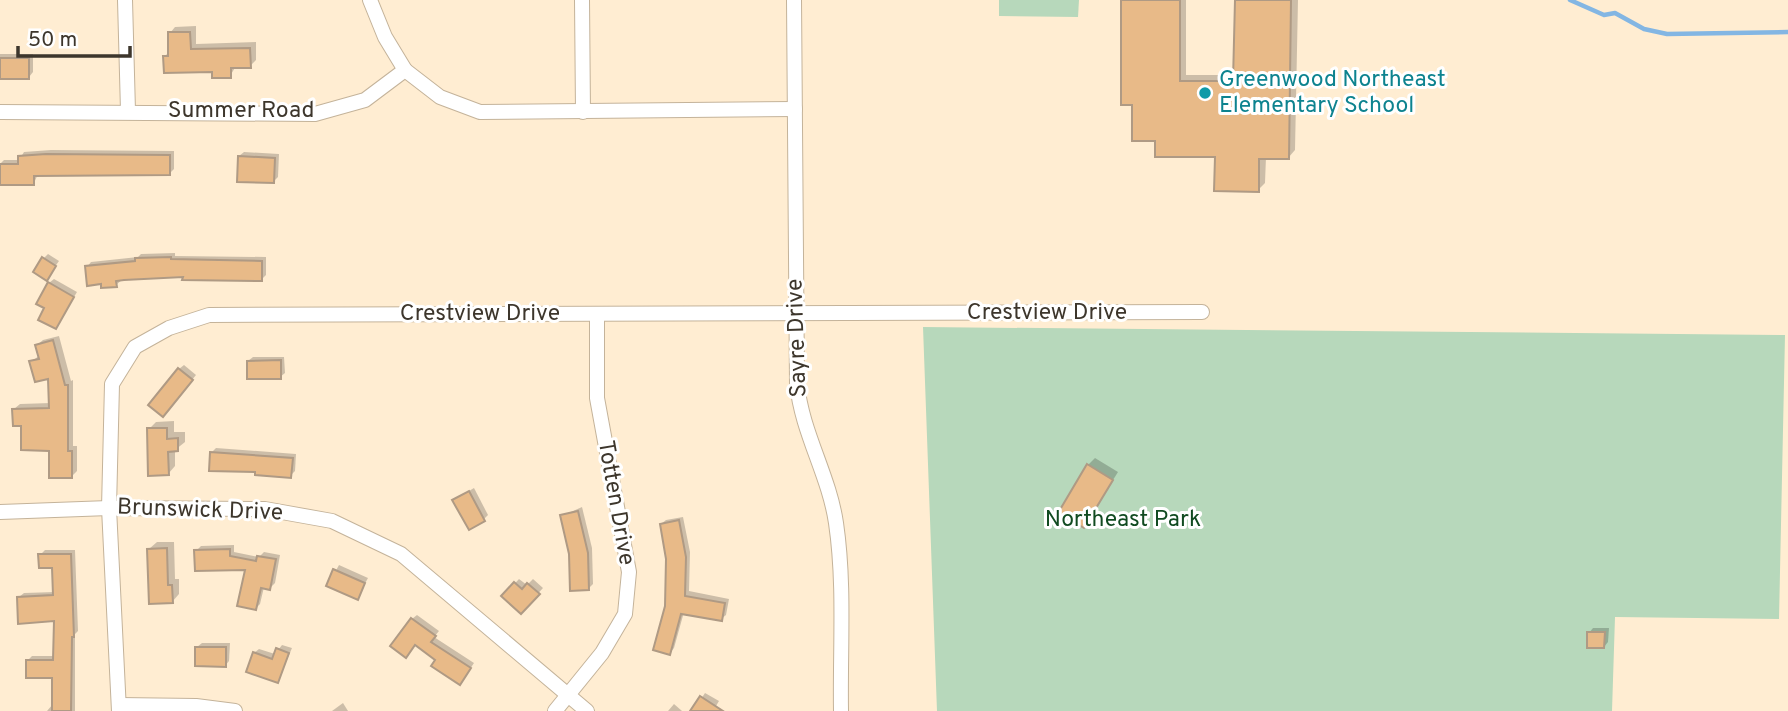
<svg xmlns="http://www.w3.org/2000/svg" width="1788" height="711" font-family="Overpass,sans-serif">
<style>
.green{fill:#b7d8bb}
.shadow{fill:#0003}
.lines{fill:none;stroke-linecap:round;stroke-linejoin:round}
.stream{stroke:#83b6e3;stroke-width:4.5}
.building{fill:#e8ba88;stroke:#af9a84;stroke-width:2}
.minor-casing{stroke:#c4b39a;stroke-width:16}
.minor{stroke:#fff;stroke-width:14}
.culture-dot{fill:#0f9aa8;stroke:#fff;stroke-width:2.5}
.labels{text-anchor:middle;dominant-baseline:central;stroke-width:6;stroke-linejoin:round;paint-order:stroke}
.culture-label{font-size:23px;fill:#0d838f;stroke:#fff;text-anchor:start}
.street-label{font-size:23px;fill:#3d362c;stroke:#fff}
.park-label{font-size:23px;fill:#114b21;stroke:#fff}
</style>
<rect width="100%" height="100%" fill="#ffedd2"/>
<!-- green -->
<g class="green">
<polygon points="999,0 1079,0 1078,17 999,16"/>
<polygon points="923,327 1785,335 1779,619 1615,617 1612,711 937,711"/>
</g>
<!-- shadow -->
<g class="shadow">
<polygon points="1123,0 1186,0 1186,75 1235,75 1236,0 1298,0 1295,150 1288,158 1266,157 1265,183 1258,190 1216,156 1134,103"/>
<polygon points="196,26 196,44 256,42 256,60 250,66 236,66 230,76 165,56 170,51 170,33 175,27"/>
<polygon points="0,54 33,54 33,72 29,77 0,77"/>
<polygon points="51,150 174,151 174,169 170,173 38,174 34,183 0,183 0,164 4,160 19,160 24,152"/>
<polygon points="244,152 279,154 278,177 274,181 239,156"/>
<polygon points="175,253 175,256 266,257 266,275 262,279 184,275 124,278 116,285 87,267 91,262 138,257 141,254"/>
<polygon points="48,254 59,261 46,279 44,258"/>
<polygon points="54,279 77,292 56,327 47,307 49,283"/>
<polygon points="59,336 71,381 73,380 73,446 77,446 77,471 72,476 51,449 23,424 14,409 20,404 51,403 50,377 31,362 40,355 37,345 43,340"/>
<polygon points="253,357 284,357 285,373 280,377 248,361"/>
<polygon points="184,365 196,375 167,411 179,369"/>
<polygon points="174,421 174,432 185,432 185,442 175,450 175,466 168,474 149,429 156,422"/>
<polygon points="216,448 296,454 295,471 290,476 257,470 212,452"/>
<polygon points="1095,458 1118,472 1084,526 1088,465"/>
<polygon points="474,488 488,515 484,519 454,500"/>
<polygon points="582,507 592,548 593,584 588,589 571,554 562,516"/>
<polygon points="683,517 690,552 689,591 729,599 726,615 721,619 684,612 674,648 670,653 666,607 668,559 661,524 666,520"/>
<polygon points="157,542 174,542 175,579 179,579 179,594 172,602 149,549"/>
<polygon points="234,545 234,552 259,557 264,552 280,555 275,583 270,588 264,587 260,604 255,609 247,568 196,551 201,546"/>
<polygon points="45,550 75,550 78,631 75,634 75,711 47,711 53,704 53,676 27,661 32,656 55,656 56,619 19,597 24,593 55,592 54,566 40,555"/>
<polygon points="339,565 368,578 357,598 328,585"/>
<polygon points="519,579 527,585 533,579 543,588 521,612 503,596"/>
<polygon points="417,615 439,631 434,637 474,663 464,678 437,660 412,619"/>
<polygon points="1593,628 1609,628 1608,642 1604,647 1589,633"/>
<polygon points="202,643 230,643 229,661 225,666 197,647"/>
<polygon points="282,645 292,648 278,681 254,653 259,649 275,654"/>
<polygon points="705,693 719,701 713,711 693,711"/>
<polygon points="343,703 348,711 332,711"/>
<polygon points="674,704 682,711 668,711"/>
</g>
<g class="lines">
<!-- stream -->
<polyline class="stream" points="1570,0 1604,15 1615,13 1644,29 1667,34 1788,32"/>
</g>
<!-- building -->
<g class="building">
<polygon points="1121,0 1180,0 1180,81 1233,81 1235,0 1291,0 1289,159 1259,159 1259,192 1214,191 1215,157 1155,157 1155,141 1132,141 1132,105 1121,105"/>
<polygon points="168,32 190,32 191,49 250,48 251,68 231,68 231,78 212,78 212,72 164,73 163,56 168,56"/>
<rect x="0" y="58" width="29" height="21"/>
<polygon points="46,154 170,155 170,175 34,176 34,185 0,185 0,164 18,164 18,156"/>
<polygon points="238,156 275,158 274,183 237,182"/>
<polygon points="42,257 56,266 47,281 33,272"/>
<polygon points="171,257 171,259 262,261 262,281 182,280 183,277 124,280 116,281 117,287 101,288 101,284 87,286 85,266 135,261 135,258"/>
<polygon points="48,282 74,297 56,329 38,320 44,308 36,304"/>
<polygon points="53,340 65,385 68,385 68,451 72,451 72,478 49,478 49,451 21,450 21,426 13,426 12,409 49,408 48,379 35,382 29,361 39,359 35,345"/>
<polygon points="281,360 281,379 247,379 247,361"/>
<polygon points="178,368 193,380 163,417 148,405"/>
<polygon points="147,428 167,428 167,439 178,438 178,451 168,452 169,475 148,476"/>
<polygon points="210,452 293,458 291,478 255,475 255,472 209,471"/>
<polygon points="1087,464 1113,480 1084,528 1058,513"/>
<polygon points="469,491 485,521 469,530 452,500"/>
<polygon points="578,511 588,553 589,590 570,591 569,554 560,515"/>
<polygon points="679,520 686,557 685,596 725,603 722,621 681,614 670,655 653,650 665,606 666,559 660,524"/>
<polygon points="167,548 168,585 172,585 173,603 149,604 147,549"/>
<polygon points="230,549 230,556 256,561 257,556 276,559 270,590 261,588 256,610 237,606 245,570 195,571 194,550"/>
<polygon points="38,554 71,554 74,637 72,637 71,711 52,711 52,678 26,678 26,660 53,660 54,621 18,624 17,597 53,595 52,568 39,568"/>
<polygon points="333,569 365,583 358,600 326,586"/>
<polygon points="514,582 522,589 527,583 540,594 521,614 501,596"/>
<polygon points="411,618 436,636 431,642 471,668 460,685 431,666 435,660 415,645 406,658 390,646"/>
<polygon points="1587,632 1605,632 1604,648 1587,648"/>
<polygon points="195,647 226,647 226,667 195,666"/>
<polygon points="276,648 289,653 278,683 246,672 253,652 272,659"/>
<polygon points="700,696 723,711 690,711"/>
</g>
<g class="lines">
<defs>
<g id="minor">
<polyline points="125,0 128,111"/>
<polyline points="370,0 385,37 405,70"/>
<polyline points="582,0 583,112"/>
<path d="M 794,0 L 797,384 C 802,433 829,475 836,523 C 845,584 840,649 841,711"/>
<polyline points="0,112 315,114 365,100 405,70 440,97 480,112 795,109"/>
<polyline points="0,512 109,508 265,509 332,521 401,554 587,711"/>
<polyline points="119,705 196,706 235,711"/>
<polyline points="119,711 109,508 112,384 135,347 169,328 209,315 1202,312"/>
<polyline points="555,711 602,653 625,614 629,572 597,398 597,314"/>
</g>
</defs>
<!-- minor casing -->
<use href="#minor" class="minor-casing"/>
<!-- minor -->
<use href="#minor" class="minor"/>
</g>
<!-- markers -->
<circle class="culture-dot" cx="1205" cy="93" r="7"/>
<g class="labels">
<!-- culture labels -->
<g class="culture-label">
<text x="1219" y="80">Greenwood Northeast<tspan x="1219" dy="26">Elementary School</tspan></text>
</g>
<!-- street labels -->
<g class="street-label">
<text x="241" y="111">Summer Road</text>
<text x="1047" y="313">Crestview Drive</text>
<text x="480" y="314">Crestview Drive</text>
<text transform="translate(798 338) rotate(-92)">Sayre Drive</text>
<text transform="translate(615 503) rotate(80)">Totten Drive</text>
<text transform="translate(200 511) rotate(2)">Brunswick Drive</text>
</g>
<!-- park labels -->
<g class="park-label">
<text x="1123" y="520">Northeast Park</text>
</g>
</g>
<!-- scale -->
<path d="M18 46v10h112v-10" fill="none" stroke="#3d362c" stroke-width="3.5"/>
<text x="28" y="46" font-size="21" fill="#3d362c" stroke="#ffffff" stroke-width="5" paint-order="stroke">50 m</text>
</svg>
